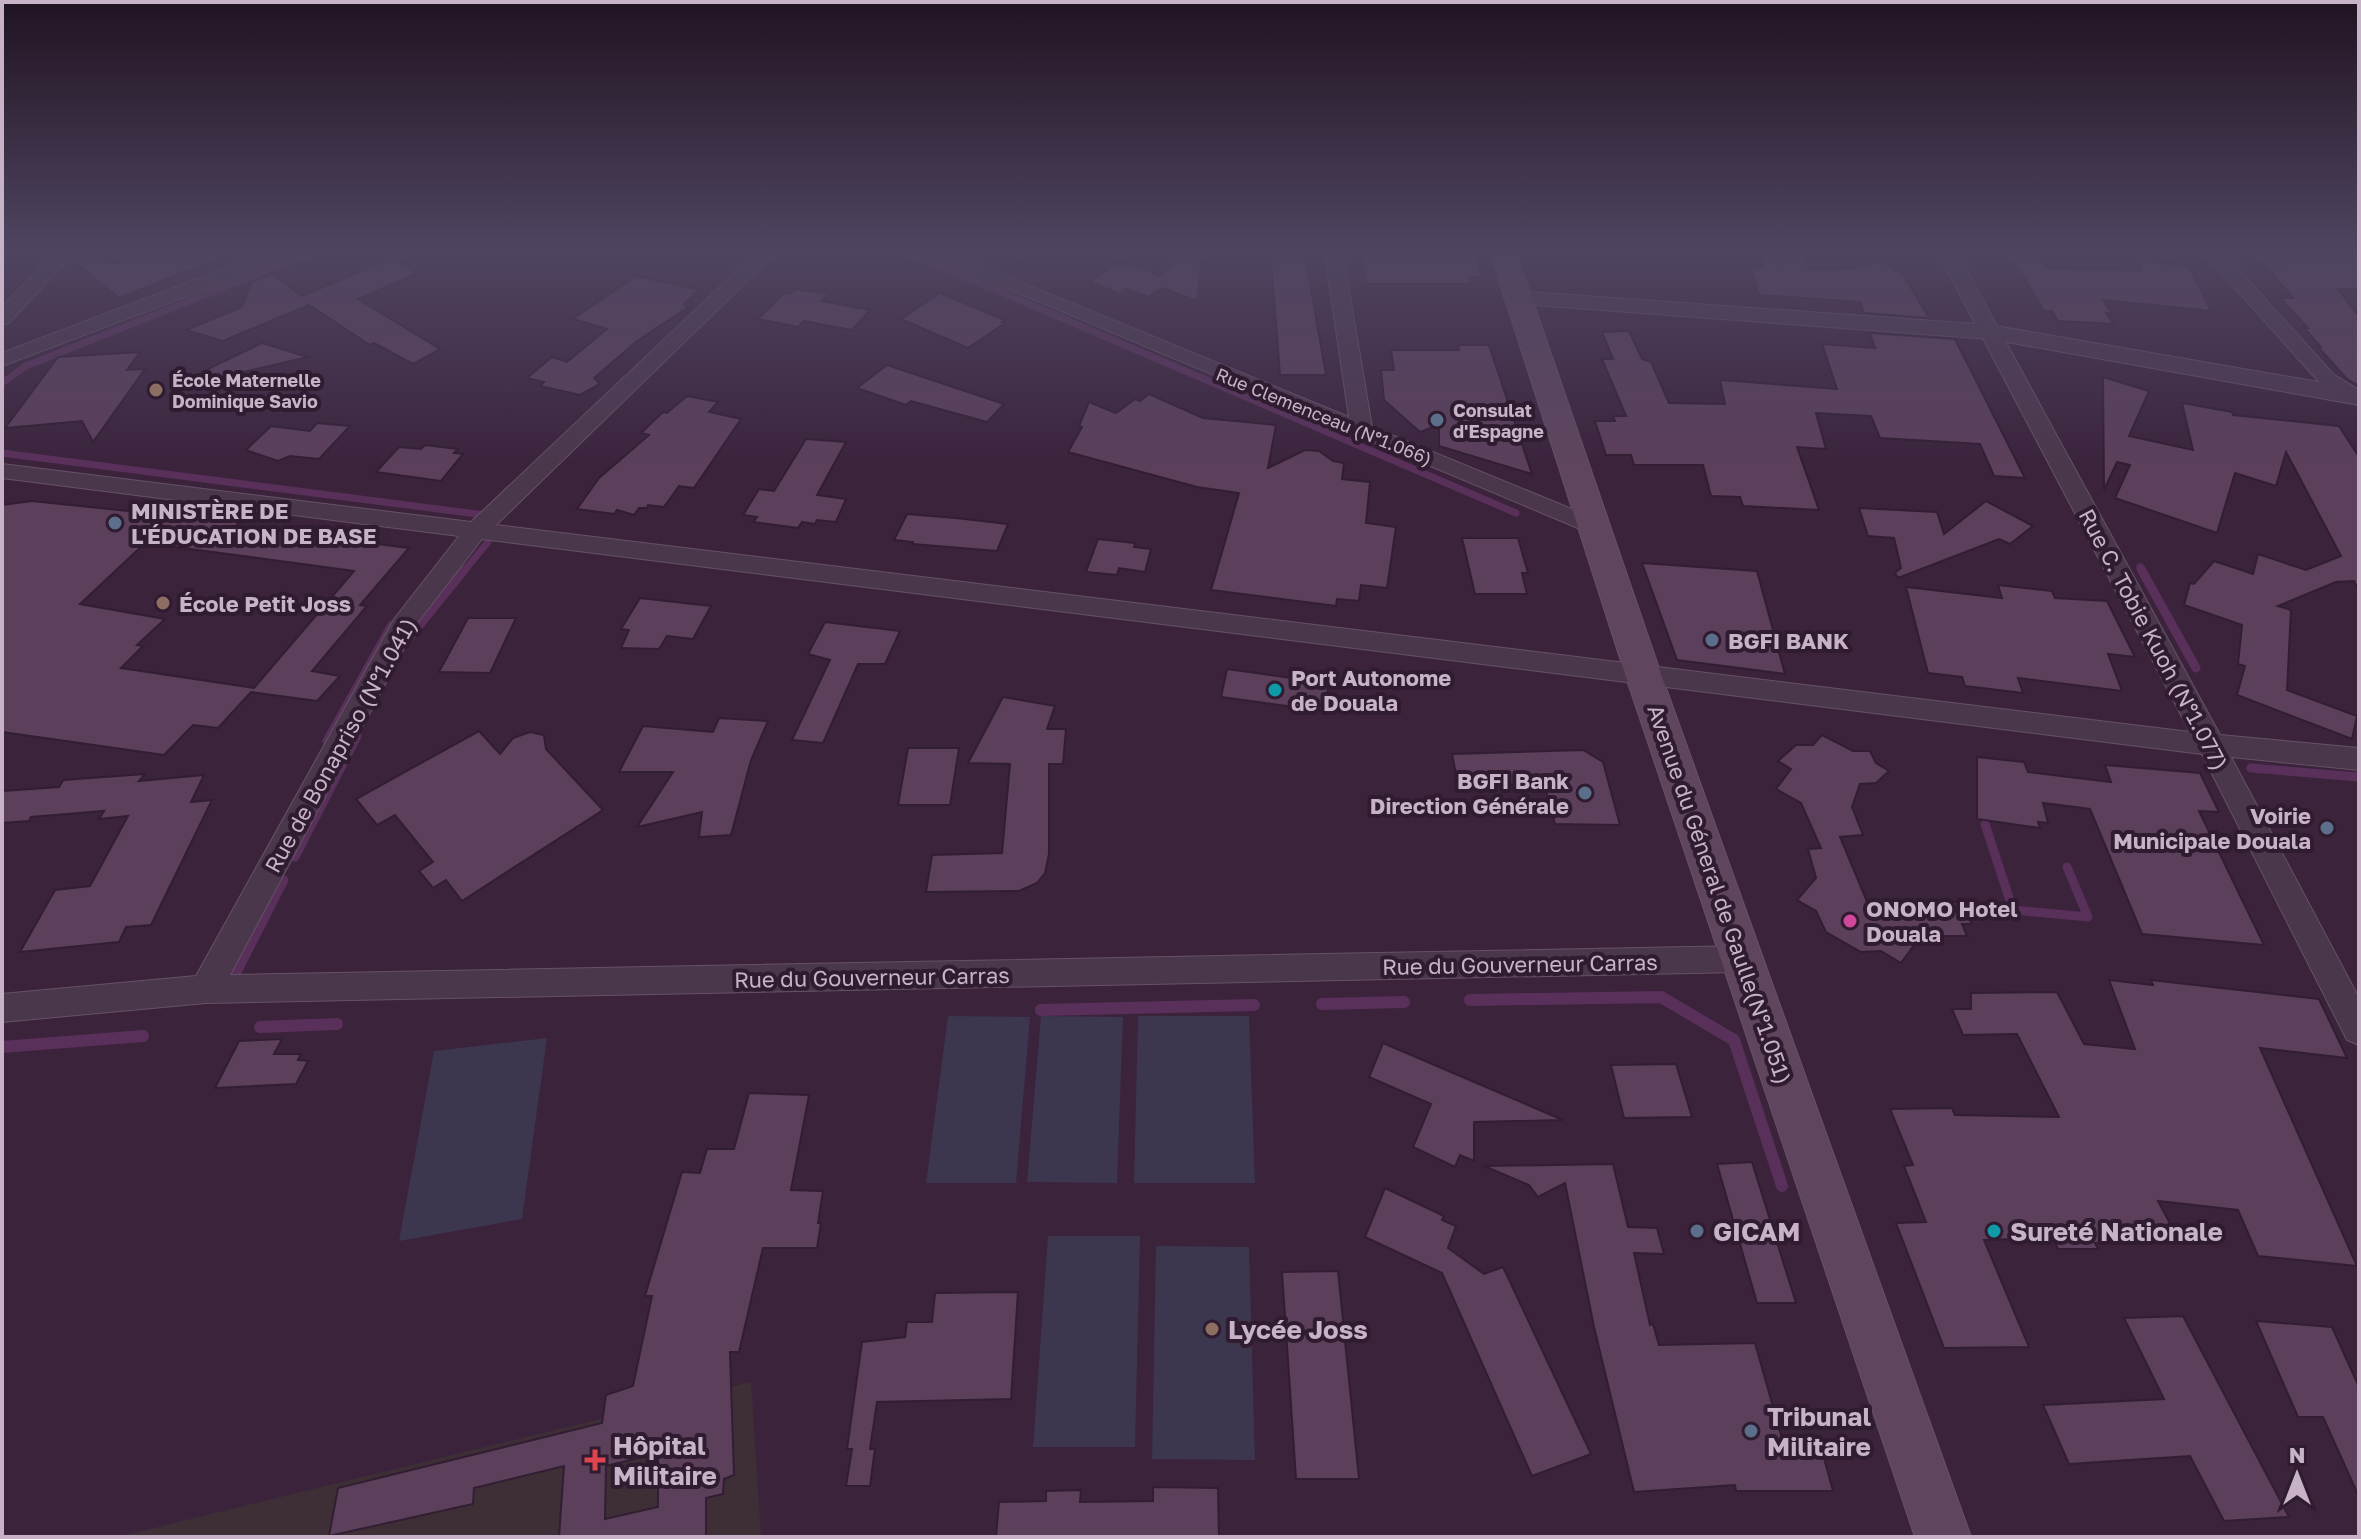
<svg xmlns="http://www.w3.org/2000/svg" width="2361" height="1539" font-family="'Golos Text',sans-serif">
<style>
.medical{fill:#3d2f35}
.green{fill:#3c364f}
.lines{fill:none;stroke-linecap:round;stroke-linejoin:round}
.stream-far2{stroke:#59305a;stroke-width:7}
.stream-far1{stroke:#59305a;stroke-width:9}
.stream{stroke:#59305a;stroke-width:12}
.building{fill:#5b3f5b;stroke:#321e33;stroke-width:2;fill-rule:evenodd}
.minor-casing{stroke:#665267;stroke-width:2}
.tertiary-casing{stroke:#665267;stroke-width:2}
.secondary-casing{stroke:#665267;stroke-width:2}
.minor{fill:#4b374c;fill-rule:evenodd}
.tertiary{fill:#4b374c;fill-rule:evenodd}
.secondary{fill:#5f455e;fill-rule:evenodd}
.education-dot{fill:#8d6e63;stroke:#301c31;stroke-width:3}
.service-dot{fill:#5c6f8a;stroke:#301c31;stroke-width:3}
.culture-dot{fill:#0f9aa8;stroke:#301c31;stroke-width:3}
.hotel-dot{fill:#d1479c;stroke:#301c31;stroke-width:3}
.health-dot{fill:#e0444e;stroke:#301c31;stroke-width:3}
.labels{text-anchor:middle;dominant-baseline:central;stroke-width:8;stroke-linejoin:round;paint-order:stroke}
.far-poi-label{font-size:18px;font-weight:bold;fill:#c7b2c7;stroke:#301c31;text-anchor:start}
.far-street-label{font-size:18px;fill:#c7b2c7;stroke:#301c31}
.poi-label{font-size:22px;font-weight:bold;fill:#c7b2c7;stroke:#301c31;text-anchor:start}
.street-label{font-size:22px;fill:#c7b2c7;stroke:#301c31}
.near-poi-label{font-size:26px;font-weight:bold;fill:#c7b2c7;stroke:#301c31;text-anchor:start}
</style>
<rect width="100%" height="100%" fill="#3b233c"/>
<!-- medical -->
<polygon class="medical" points="751,1382 761,1537 117,1537"/>
<!-- green -->
<g class="green">
<polygon points="948,1016 1030,1017 1016,1183 926,1183"/>
<polygon points="1041,1016 1123,1017 1117,1183 1027,1182"/>
<polygon points="1138,1016 1249,1016 1255,1183 1134,1183"/>
<polygon points="547,1038 522,1219 399,1241 434,1051"/>
<polygon points="1048,1236 1140,1236 1135,1447 1033,1447"/>
<polygon points="1156,1246 1249,1247 1255,1460 1152,1459"/>
</g>
<g class="lines">
<!-- stream-far2 -->
<g class="stream-far2">
<polyline points="901,249 1516,513"/>
<polyline points="2,383 26,366 320,249"/>
<polyline points="2,453 485,515"/>
<polyline points="2140,567 2142,571"/>
<polyline points="464,571 488,542"/>
</g>
<!-- stream-far1 -->
<g class="stream-far1">
<polyline points="2141,569 2196,668"/>
<polyline points="409,638 465,569"/>
<polyline points="327,741 392,625"/>
<polyline points="2251,768 2359,777"/>
<polyline points="1985,824 2013,910 2088,917 2067,867"/>
<polyline points="295,857 357,736"/>
<polyline points="235,976 284,880"/>
</g>
<!-- stream -->
<g class="stream">
<polyline points="1470,1000 1661,997 1734,1040 1782,1186"/>
<polyline points="1322,1004 1404,1002"/>
<polyline points="1041,1010 1254,1005"/>
<polyline points="260,1027 337,1024"/>
<polyline points="2,1047 143,1036"/>
</g>
</g>
<!-- building -->
<g class="building">
<polygon points="104,249 237,249 237,251 119,298 72,260 122,263"/>
<polygon points="1183,249 1197,249 1201,267 1197,301 1162,288 1148,297 1126,289 1120,294 1090,282 1118,263 1128,267 1131,264 1161,276"/>
<polygon points="1270,249 1304,249 1326,375 1280,375"/>
<polygon points="1360,249 1475,252 1482,277 1469,277 1471,284 1366,284"/>
<polygon points="1757,249 1802,249 1809,270 1849,269 1881,261 1904,276 1929,318 1864,313 1860,302 1759,295 1751,266 1763,267"/>
<polygon points="2252,249 2359,249 2359,289 2338,289 2359,317 2359,386 2348,380 2318,347 2321,347 2304,328 2308,328 2280,298 2293,298"/>
<polygon points="2010,255 2037,256 2049,269 2141,270 2136,260 2189,266 2211,311 2103,300 2112,313 2106,313 2114,324 2058,321 2052,311 2044,311"/>
<polygon points="392,258 418,273 358,299 440,349 413,364 374,343 370,345 309,305 223,341 186,330 242,307 252,282 272,274 302,296"/>
<polygon points="636,276 699,290 684,304 687,308 637,341 594,378 600,384 580,395 540,386 544,382 527,378 552,357 567,362 607,329 573,319"/>
<polygon points="796,289 829,294 822,301 870,310 852,330 804,321 798,327 758,319 784,293 789,294"/>
<polygon points="940,293 1005,320 1002,322 1005,323 968,348 901,319"/>
<polygon points="1629,331 1642,359 1651,362 1669,403 1725,404 1720,380 1837,389 1822,344 1875,348 1870,333 1955,339 2025,478 1994,476 1980,444 1880,438 1871,416 1816,413 1826,449 1797,447 1819,510 1743,506 1740,497 1711,496 1703,465 1634,465 1631,455 1606,455 1595,421 1615,421 1613,416 1626,416 1602,359 1613,359 1602,332"/>
<polygon points="262,343 308,357 209,380 206,370"/>
<polygon points="1458,345 1489,345 1532,474 1439,446 1439,425 1420,432 1384,400 1381,370 1394,370 1391,350 1459,350"/>
<polygon points="140,352 127,370 145,369 93,442 82,421 5,428 58,357"/>
<polygon points="887,365 1004,404 987,422 911,401 906,405 857,388"/>
<polygon points="2103,377 2149,391 2129,436 2193,450 2182,403 2232,412 2233,415 2339,426 2359,457 2359,592 2354,581 2336,582 2278,606 2291,610 2287,690 2357,716 2352,739 2237,695 2245,666 2238,664 2242,625 2184,605 2190,583 2194,584 2214,561 2253,574 2258,554 2306,570 2341,556 2286,452 2276,486 2235,473 2217,533 2115,498 2130,465 2117,462 2104,490"/>
<polygon points="1149,394 1203,418 1276,425 1268,468 1305,450 1319,451 1333,461 1344,463 1342,479 1370,482 1366,523 1396,527 1387,588 1361,585 1359,601 1337,599 1336,606 1211,590 1239,493 1197,487 1068,452 1082,427 1079,426 1089,402 1116,413 1135,399 1140,401"/>
<polygon points="687,396 718,402 709,412 741,419 694,488 679,486 664,507 648,505 647,508 639,508 634,515 617,510 614,514 577,509 599,478 649,435 641,433 663,412 667,413"/>
<polygon points="317,423 350,426 319,459 290,456 278,461 246,450 271,426 310,431"/>
<polygon points="806,439 846,442 817,495 846,499 836,522 817,520 815,524 802,522 798,528 753,522 757,517 743,515 759,489 774,491"/>
<polygon points="425,445 458,449 454,453 463,454 441,481 376,472 399,447 421,449"/>
<path d="M 32,501 L 177,516 L 189,505 L 249,512 L 236,526 L 409,548 L 360,605 L 367,606 L 312,671 L 340,676 L 317,701 L 251,692 L 218,728 L 193,725 L 164,755 L 2,732 L 2,505 ZM 145,543 L 354,571 L 254,688 L 121,668 L 143,646 L 137,645 L 165,619 L 80,604 Z"/>
<polygon points="1986,501 2033,526 2010,544 1999,539 1898,578 1895,573 1901,568 1894,538 1868,536 1859,508 1937,512 1944,534"/>
<polygon points="907,514 956,518 1008,524 997,551 912,544 913,542 894,540"/>
<polygon points="1462,538 1518,538 1528,573 1522,573 1527,594 1475,594"/>
<polygon points="1098,539 1135,543 1134,547 1151,549 1145,572 1119,568 1117,575 1086,572"/>
<polygon points="1642,563 1757,571 1785,674 1677,660"/>
<polygon points="1998,585 2052,591 2055,598 2107,601 2135,657 2108,654 2122,691 2018,678 2023,693 1965,686 1962,677 1928,673 1906,587 2002,598"/>
<polygon points="640,598 684,603 711,606 693,639 667,636 659,649 621,648 629,630 621,629"/>
<polygon points="468,618 516,618 490,673 439,672"/>
<polygon points="825,622 900,631 885,664 858,664 823,743 792,740 830,660 808,654"/>
<polygon points="1227,669 1329,683 1324,711 1221,697"/>
<polygon points="1003,697 1055,706 1047,729 1066,729 1063,764 1049,764 1049,854 1045,873 1037,883 1019,891 926,892 932,855 1002,853 1010,764 968,763"/>
<polygon points="719,718 768,721 751,760 731,835 699,837 702,812 637,827 673,772 619,772 643,726 713,732"/>
<polygon points="479,731 500,754 513,738 530,732 544,735 546,749 603,810 462,901 446,880 433,888 419,871 433,862 395,815 377,825 356,799"/>
<polygon points="1822,735 1853,751 1870,751 1876,763 1889,771 1876,783 1860,784 1852,807 1863,835 1840,837 1868,904 1961,902 1972,924 1962,924 1967,936 1939,936 1940,940 1917,941 1901,963 1881,951 1861,952 1826,932 1816,911 1797,900 1816,878 1808,849 1821,848 1801,803 1776,789 1791,769 1778,761 1796,745 1813,745"/>
<polygon points="908,748 959,748 950,805 898,805"/>
<polygon points="1583,750 1603,762 1620,825 1555,824 1544,784 1458,784 1452,754"/>
<polygon points="1977,757 2024,762 2028,772 2111,782 2105,765 2200,773 2219,812 2199,811 2264,945 2142,934 2090,809 2043,803 2048,823 2038,822 2040,828 1977,819"/>
<polygon points="145,774 139,781 204,775 191,802 212,800 151,925 126,927 119,942 20,952 55,890 90,886 128,816 99,819 104,811 31,817 29,821 2,823 2,791 59,787 63,780"/>
<polygon points="2109,980 2153,985 2151,980 2319,999 2347,1058 2260,1048 2357,1266 2258,1256 2238,1210 2158,1201 2180,1242 2095,1243 2098,1249 2058,1249 2053,1238 1984,1240 2029,1347 1944,1348 1896,1223 1926,1222 1904,1166 1913,1165 1890,1109 1952,1108 1955,1115 2059,1117 2017,1034 1963,1035 1952,1009 1971,1009 1971,993 2057,992 2084,1044 2135,1049"/>
<polygon points="282,1039 274,1054 301,1054 298,1060 308,1061 296,1084 215,1088 239,1041"/>
<polygon points="1383,1043 1563,1120 1474,1122 1474,1161 1460,1155 1455,1167 1413,1147 1431,1104 1369,1077"/>
<polygon points="1676,1064 1692,1117 1624,1118 1611,1065"/>
<path d="M 749,1093 L 809,1095 L 791,1190 L 823,1191 L 818,1223 L 821,1223 L 817,1248 L 763,1248 L 739,1352 L 730,1352 L 734,1475 L 724,1479 L 723,1494 L 706,1498 L 706,1537 L 559,1537 L 564,1466 L 474,1488 L 473,1504 L 329,1536 L 338,1488 L 602,1423 L 606,1395 L 633,1386 L 652,1296 L 645,1296 L 682,1172 L 700,1173 L 707,1149 L 734,1149 ZM 658,1453 L 658,1507 L 605,1519 L 606,1466 Z"/>
<polygon points="1752,1162 1796,1303 1757,1303 1717,1164"/>
<polygon points="1613,1164 1628,1227 1657,1228 1664,1254 1634,1253 1650,1325 1653,1324 1659,1345 1755,1343 1781,1435 1818,1436 1833,1491 1736,1491 1735,1485 1634,1492 1594,1327 1565,1183 1538,1197 1529,1185 1484,1166"/>
<polygon points="1385,1188 1444,1216 1442,1220 1456,1226 1448,1248 1484,1274 1503,1267 1591,1454 1532,1476 1442,1273 1365,1237"/>
<polygon points="1338,1271 1359,1479 1296,1479 1282,1272"/>
<polygon points="1018,1292 1011,1399 877,1402 870,1449 875,1449 870,1486 846,1486 852,1449 847,1449 862,1342 905,1337 907,1322 932,1322 935,1293"/>
<polygon points="2183,1316 2232,1409 2289,1517 2224,1521 2190,1456 2069,1464 2043,1405 2164,1399 2124,1318"/>
<polygon points="2256,1321 2332,1327 2359,1387 2359,1497 2323,1417 2298,1417"/>
<polygon points="1153,1487 1218,1488 1219,1537 996,1537 999,1502 1046,1501 1046,1491 1081,1490 1080,1502 1153,1501"/>
</g>
<g class="lines">
<defs>
<g id="minor">
<polygon points="58,249 78,249 9,323 2,325 2,307"/>
<polygon points="276,249 303,249 301,253 2,366 2,353"/>
<polygon points="760,249 780,249 496,525 2190,732 1936,249 1955,249 2220,735 2359,748 2359,770 2231,757 2359,998 2359,1045 2347,1040 2202,754 482,539 418,622 230,975 1742,946 1753,949 1758,959 1753,969 1742,972 206,1003 2,1022 2,994 196,976 395,618 459,536 2,478 2,464 471,522"/>
<polygon points="914,249 940,249 1349,417 1324,249 1342,249 1372,427 1601,521 1605,526 1601,531 1585,531"/>
<polygon points="2200,249 2220,249 2333,374 2359,390 2359,403 2348,402 2319,382"/>
</g>
<polygon id="tertiary" points="1516,291 1990,325 2359,389 2359,405 1990,339 1508,303 1504,298 1508,293"/>
<polygon id="secondary" points="1489,249 1515,249 1662,677 1971,1537 1915,1537 1626,677"/>
</defs>
<!-- minor casing -->
<use href="#minor" class="minor-casing"/>
<!-- tertiary casing -->
<use href="#tertiary" class="tertiary-casing"/>
<!-- secondary casing -->
<use href="#secondary" class="secondary-casing"/>
<!-- minor -->
<use href="#minor" class="minor"/>
<!-- tertiary -->
<use href="#tertiary" class="tertiary"/>
<!-- secondary -->
<use href="#secondary" class="secondary"/>
</g>
<!-- sky -->
<linearGradient id="sky" x2="0" y2="1"><stop stop-color="#201321"/><stop offset="0.54" stop-color="#4f4561"/><stop offset="1" stop-color="#4f4561" stop-opacity="0"/></linearGradient>
<rect width="2361" height="465" fill="url(#sky)"/>
<!-- markers -->
<g class="education-dot">
<circle cx="156" cy="390" r="8"/>
<circle cx="163" cy="603" r="8"/>
<circle cx="1212" cy="1329" r="8"/>
</g>
<g class="service-dot">
<circle cx="1437" cy="420" r="8"/>
<circle cx="115" cy="523" r="8"/>
<circle cx="1712" cy="640" r="8"/>
<circle cx="1585" cy="793" r="8"/>
<circle cx="2327" cy="828" r="8"/>
<circle cx="1697" cy="1231" r="8"/>
<circle cx="1751" cy="1431" r="8"/>
</g>
<g class="culture-dot">
<circle cx="1275" cy="690" r="8"/>
<circle cx="1994" cy="1231" r="8"/>
</g>
<circle class="hotel-dot" cx="1850" cy="921" r="8"/>
<path class="health-dot" d="M591 1448h8v8h8v8h-8v8h-8v-8h-8v-8h8z"/>
<g class="labels">
<!-- far-poi labels -->
<g class="far-poi-label">
<text x="172" y="380">École Maternelle<tspan x="172" dy="21">Dominique Savio</tspan></text>
<text x="1453" y="410">Consulat<tspan x="1453" dy="21">d'Espagne</tspan></text>
</g>
<!-- far-street labels -->
<g class="far-street-label">
<text transform="translate(1324 416) rotate(22)">Rue Clemenceau (N°1.066)</text>
</g>
<!-- poi labels -->
<g class="poi-label">
<text x="131" y="510">MINISTÈRE DE<tspan x="131" dy="25">L'ÉDUCATION DE BASE</tspan></text>
<text x="179" y="603">École Petit Joss</text>
<text x="1728" y="640">BGFI BANK</text>
<text x="1291" y="677">Port Autonome<tspan x="1291" dy="25">de Douala</tspan></text>
<text x="1569" y="780" text-anchor="end">BGFI Bank<tspan x="1569" dy="25">Direction Générale</tspan></text>
<text x="2311" y="815" text-anchor="end">Voirie<tspan x="2311" dy="25">Municipale Douala</tspan></text>
<text x="1866" y="908">ONOMO Hotel<tspan x="1866" dy="25">Douala</tspan></text>
</g>
<!-- street labels -->
<g class="street-label">
<text transform="translate(2154 639) rotate(62)">Rue C. Tobie Kuoh (N°1.077)</text>
<text transform="translate(340 745) rotate(-61)">Rue de Bonapriso (N°1.041)</text>
<text transform="translate(1720 894) rotate(71)">Avenue du Géneral de Gaulle(N°1.051)</text>
<text transform="translate(1520 964) rotate(-1)">Rue du Gouverneur Carras</text>
<text transform="translate(872 977) rotate(-1)">Rue du Gouverneur Carras</text>
</g>
<!-- near-poi labels -->
<g class="near-poi-label">
<text x="1713" y="1231">GICAM</text>
<text x="2010" y="1231">Sureté Nationale</text>
<text x="1228" y="1329">Lycée Joss</text>
<text x="1767" y="1416">Tribunal<tspan x="1767" dy="30">Militaire</tspan></text>
<text x="613" y="1445">Hôpital<tspan x="613" dy="30">Militaire</tspan></text>
</g>
</g>
<!-- border -->
<rect width="2361" height="1539" fill="none" stroke="#c7b2c7" stroke-width="8"/>
<!-- north arrow -->
<g transform="translate(2297 1475)" stroke="#301c31" stroke-width="6" paint-order="stroke">
<path d="M0-6L14 30L0 20L-14 30Z" fill="#c7b2c7"/>
<text y="-12" font-size="22" font-weight="bold" text-anchor="middle" fill="#c7b2c7">N</text>
</g>
</svg>
